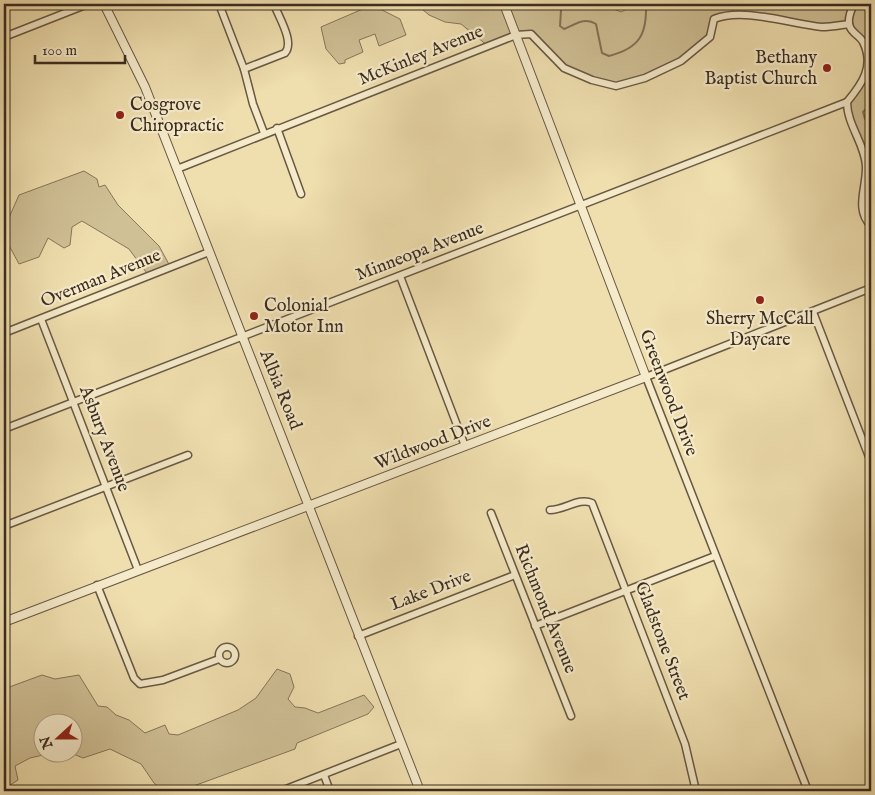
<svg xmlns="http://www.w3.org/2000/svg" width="875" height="795" font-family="'IM FELL English',serif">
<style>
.green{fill:#d0c096;stroke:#86765a}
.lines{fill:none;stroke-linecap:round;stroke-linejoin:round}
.stream{stroke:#827257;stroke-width:2}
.minor-casing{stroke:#685843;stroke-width:9}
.tertiary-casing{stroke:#685843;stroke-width:10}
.minor{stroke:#f5eaca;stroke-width:6}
.tertiary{stroke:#f5eaca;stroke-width:8}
.poi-dot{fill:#8f2418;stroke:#f5eaca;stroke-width:2}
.labels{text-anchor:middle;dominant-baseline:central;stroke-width:4.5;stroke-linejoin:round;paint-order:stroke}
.street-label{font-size:18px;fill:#3b2c1f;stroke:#f5eaca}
.poi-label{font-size:18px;fill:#3b2c1f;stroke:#f5eaca;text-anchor:start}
</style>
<rect width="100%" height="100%" fill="#efdeae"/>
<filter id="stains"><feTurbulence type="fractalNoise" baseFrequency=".004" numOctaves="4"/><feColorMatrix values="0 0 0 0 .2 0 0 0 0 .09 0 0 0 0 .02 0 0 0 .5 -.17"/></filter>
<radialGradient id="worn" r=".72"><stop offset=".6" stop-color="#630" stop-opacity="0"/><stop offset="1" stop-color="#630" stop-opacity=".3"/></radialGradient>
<!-- green -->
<g class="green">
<polygon points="416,4 609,4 611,8 621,12 629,8 631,4 871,4 871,226 864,216 866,172 847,102 869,65 862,42 850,27 824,27 741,15 714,19 710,37 681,61 616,86 564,68 531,34 488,46 461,24 445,22 429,15"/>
<polygon points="372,5 400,19 406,35 379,46 375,34 359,40 363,52 345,60 345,63 339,64 326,49 321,27"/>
<polygon points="84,171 97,179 99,187 105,185 118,205 159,246 171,268 149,276 129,249 82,221 72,227 70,245 64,248 48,238 39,257 19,264 4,236 4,229 19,195"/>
<polygon points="277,669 290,674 294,687 288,699 295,707 305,708 318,713 364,695 374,707 368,714 297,743 295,749 188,788 162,790 154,783 141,764 110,749 83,758 71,753 72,752 72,722 42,722 42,752 52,753 30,758 15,766 18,780 4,789 4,689 42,675 55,679 79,675 98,706 107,707 116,715 129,720 145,733 165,725 169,734 178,735 238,710 256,698"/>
</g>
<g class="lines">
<!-- stream -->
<g class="stream">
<path d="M 557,4 L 561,10 L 560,26 L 564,29 C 576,24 585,17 596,24 L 602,53 L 609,56 C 640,48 647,34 646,4"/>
<polyline points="871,103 863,112 865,119 871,122"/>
</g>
<defs>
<g id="minor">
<polyline points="219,4 244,69 253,104 264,133"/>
<path d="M 854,4 C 851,10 847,20 850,27 C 852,33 860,36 863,42 C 875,66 862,84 847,102 C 847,125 865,144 866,166 C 867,187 854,209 871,226"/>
<polyline points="4,37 88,4"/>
<path d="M 244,69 L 285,53 C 295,42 278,16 274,4"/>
<polyline points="277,128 301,194"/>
<path d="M 177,169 L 516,35 L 531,34 L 564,68 L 592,80 L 616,86 L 645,78 L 681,61 L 710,37 L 714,19 C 744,7 790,24 822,27 C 831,27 841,25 849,24"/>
<polyline points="400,276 465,446"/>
<polyline points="813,312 871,462"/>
<polyline points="41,319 138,570"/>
<polyline points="4,333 209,252"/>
<polyline points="4,429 847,102"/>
<path d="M 550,510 C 565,510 579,497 592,503 L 685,744 L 696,791"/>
<polyline points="491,513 571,716"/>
<polyline points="4,526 188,455"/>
<polyline points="97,585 134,678 140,684 163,680 219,659"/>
<polyline points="535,626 715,556"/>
<polyline points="358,636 515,575"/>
<circle cx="227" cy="655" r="8"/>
<polyline points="324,775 330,791"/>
<polyline points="99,791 107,791"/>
<polyline points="281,791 401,744"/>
<polyline points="808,791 646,377 871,288"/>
</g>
<g id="tertiary">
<polyline points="104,4 145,87 420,791"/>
<polyline points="4,622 646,377 504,4"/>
</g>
</defs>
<!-- minor casing -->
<use href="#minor" class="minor-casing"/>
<!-- tertiary casing -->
<use href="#tertiary" class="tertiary-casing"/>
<!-- minor -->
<use href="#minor" class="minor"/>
<!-- tertiary -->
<use href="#tertiary" class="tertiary"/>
</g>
<!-- markers -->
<g class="poi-dot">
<circle cx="827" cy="68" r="5"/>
<circle cx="120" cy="115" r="5"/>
<circle cx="760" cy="300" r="5"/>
<circle cx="254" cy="316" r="5"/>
</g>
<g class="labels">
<!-- street labels -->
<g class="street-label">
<text transform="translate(421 56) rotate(-22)">McKinley Avenue</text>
<text transform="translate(420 252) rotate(-21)">Minneopa Avenue</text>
<text transform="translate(101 279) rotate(-22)">Overman Avenue</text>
<text transform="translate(280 390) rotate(68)">Albia Road</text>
<text transform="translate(668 393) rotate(69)">Greenwood Drive</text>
<text transform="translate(104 439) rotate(69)">Asbury Avenue</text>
<text transform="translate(433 443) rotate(-21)">Wildwood Drive</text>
<text transform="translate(431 591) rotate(-21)">Lake Drive</text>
<text transform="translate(545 609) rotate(68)">Richmond Avenue</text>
<text transform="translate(662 641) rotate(69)">Gladstone Street</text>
</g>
<!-- poi labels -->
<g class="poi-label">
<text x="817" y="58" text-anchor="end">Bethany<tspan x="817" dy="21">Baptist Church</tspan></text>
<text x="130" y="105">Cosgrove<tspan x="130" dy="21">Chiropractic</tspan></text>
<text x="264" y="306">Colonial<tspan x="264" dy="21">Motor Inn</tspan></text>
<text x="760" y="319" text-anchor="middle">Sherry McCall<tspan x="760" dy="21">Daycare</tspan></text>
</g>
</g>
<!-- margin -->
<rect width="875" height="795" fill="none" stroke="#efdeae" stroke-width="20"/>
<rect x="5" y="5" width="865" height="785" fill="none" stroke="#3b2c1f" stroke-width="2.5"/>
<rect x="10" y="10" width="855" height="775" fill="none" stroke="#3b2c1f"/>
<!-- north arrow -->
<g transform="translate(58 738) rotate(249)"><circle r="24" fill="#f5eaca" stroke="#ab9e86"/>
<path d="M0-4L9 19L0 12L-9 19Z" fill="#8f2418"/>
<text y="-8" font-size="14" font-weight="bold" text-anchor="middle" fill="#3b2c1f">N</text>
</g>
<!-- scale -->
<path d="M35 55v8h90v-8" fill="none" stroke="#3b2c1f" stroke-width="2.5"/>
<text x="42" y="55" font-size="15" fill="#3b2c1f" stroke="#f5eaca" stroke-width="4" paint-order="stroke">100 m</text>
<rect width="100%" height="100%" filter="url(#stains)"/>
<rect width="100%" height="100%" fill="url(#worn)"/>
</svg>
